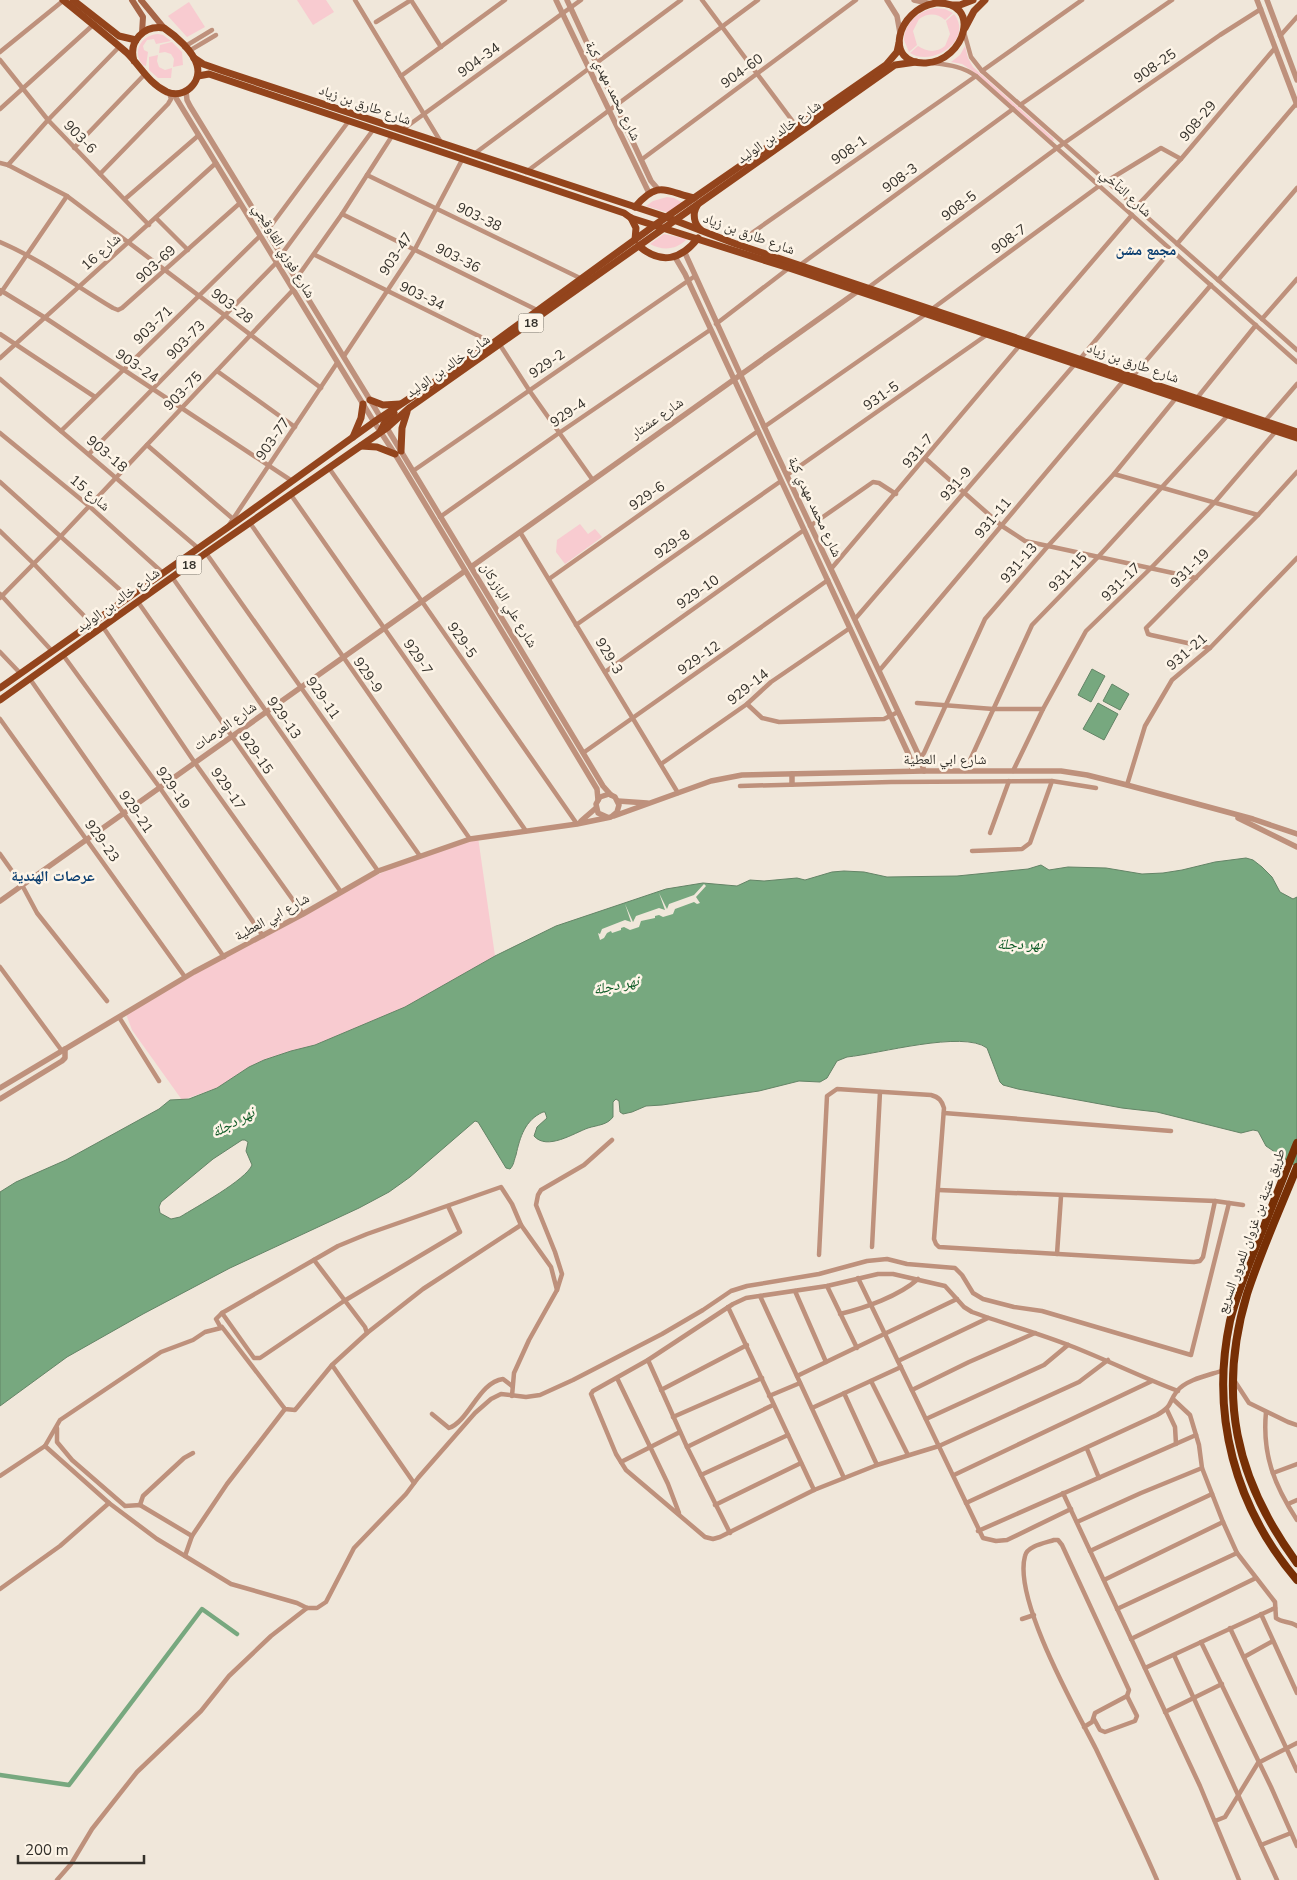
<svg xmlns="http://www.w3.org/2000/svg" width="1297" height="1880" font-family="'Nunito Sans','Noto Naskh Arabic',sans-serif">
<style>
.green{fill:#f8cbd0}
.water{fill:#77a87f;stroke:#638466;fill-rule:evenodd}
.pier{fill:#f0e7da}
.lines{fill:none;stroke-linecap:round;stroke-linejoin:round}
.canal{stroke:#77a87f;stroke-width:4.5}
.minor{stroke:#be917c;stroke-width:4.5}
.tertiary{stroke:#be917c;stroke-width:5.5}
.secondary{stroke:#a66547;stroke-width:6}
.primary{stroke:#93441c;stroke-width:7}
.motorway{stroke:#772f05;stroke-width:8}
.labels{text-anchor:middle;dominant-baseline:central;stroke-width:5;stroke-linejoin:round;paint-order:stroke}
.shield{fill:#fdf4e7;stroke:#706c63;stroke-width:1}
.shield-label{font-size:12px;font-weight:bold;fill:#34312b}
.street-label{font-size:14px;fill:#34312b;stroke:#fdf4e7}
.neighbourhood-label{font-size:15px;font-weight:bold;fill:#0c3f71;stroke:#fdf4e7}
.water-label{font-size:15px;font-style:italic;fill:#105c27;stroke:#fdf4e7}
</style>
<rect width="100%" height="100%" fill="#f0e7da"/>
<!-- green -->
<g class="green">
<polygon points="297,0 326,0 334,12 313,25"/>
<polygon points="189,2 205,27 187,37 168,16"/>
<path d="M 935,8 L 945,9 L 953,13 L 945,20 C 937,13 928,13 919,19 L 913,31 L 917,45 L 909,52 L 904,40 C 905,22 919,11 935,8 Z"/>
<path d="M 954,14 C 974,39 933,68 910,53 L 918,46 C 927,52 936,53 945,46 L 950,34 L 946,21 Z"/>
<path d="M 158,34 L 163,35 L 171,41 L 156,44 L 154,39 L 147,40 L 143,46 L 144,50 L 148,52 L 146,66 L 143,65 C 131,51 142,35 158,34 Z"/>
<polygon points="172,42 182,52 183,65 173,67 174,59 171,54 165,52 159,53 160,45"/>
<polygon points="965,46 968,58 973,67 1053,138 1054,141 1052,141 971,70 962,64 951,62 960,55"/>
<polygon points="158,55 157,61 159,67 165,70 172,68 171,78 158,78 149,70 149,57"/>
<polygon points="667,197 674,198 683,203 669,213 646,206 653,201"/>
<path d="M 664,234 L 687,239 C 676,250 663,251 650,244 Z"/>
<polygon points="580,524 588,534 595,529 602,537 565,564 556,552 557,540"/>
<polygon points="478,837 495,956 405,1007 315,1045 291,1051 264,1060 249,1067 217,1088 182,1100 132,1030 126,1014 194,972 341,892 413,858"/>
</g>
<!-- water -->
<g class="water">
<polygon points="1092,669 1105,676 1091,702 1078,695"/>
<polygon points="1112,684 1129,694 1120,710 1103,701"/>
<polygon points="1098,703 1118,714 1104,740 1083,729"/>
<path d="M 1246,858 L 1253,860 L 1262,867 L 1272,877 L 1280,892 L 1293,899 L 1297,897 L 1297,1167 L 1266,1146 L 1258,1131 L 1253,1130 L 1241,1133 L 1157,1112 L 1122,1108 L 1018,1089 L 1003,1085 L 1000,1082 L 987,1048 C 963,1030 878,1054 847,1057 L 837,1061 L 827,1078 L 820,1082 L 799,1081 L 759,1091 L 662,1105 L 646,1106 L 632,1112 L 623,1114 L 620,1112 L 619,1101 L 616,1099 L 613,1102 L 613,1117 C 607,1125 598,1125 588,1128 C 574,1133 547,1151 534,1136 L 537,1127 L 547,1118 L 545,1112 L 543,1112 C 525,1120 520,1137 516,1155 C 514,1160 514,1165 510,1169 L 506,1168 L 478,1122 L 475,1121 L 410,1177 L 389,1192 L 359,1208 L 230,1268 L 143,1314 L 67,1357 L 0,1406 L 0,1192 L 16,1182 L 66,1160 L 159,1109 L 170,1100 L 189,1099 L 217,1088 L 249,1067 L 264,1060 L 291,1051 L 315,1045 L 405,1007 L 495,956 L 556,926 L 666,889 L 703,883 L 737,886 L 750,880 L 764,881 L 797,878 L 805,880 L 832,872 L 844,871 L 864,872 L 887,877 L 957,876 L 1028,869 L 1041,865 L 1049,870 L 1068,867 L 1106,868 L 1142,874 L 1163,873 L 1182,870 L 1215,862 ZM 242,1140 L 245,1140 L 248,1142 L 246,1151 L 252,1165 C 246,1180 196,1207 180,1217 L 171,1219 L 160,1213 L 159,1207 L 161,1202 L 213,1159 Z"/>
</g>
<!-- pier -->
<polygon class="pier" points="704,884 706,886 696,897 700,903 697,904 694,902 675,909 673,914 663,917 659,915 655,916 655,918 641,921 639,927 630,930 624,927 621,928 621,930 612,933 611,931 607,933 604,938 600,940 598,933 600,934 602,929 625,920 631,922 625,904 633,922 636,916 659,908 665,910 659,893 667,909 669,904 694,895"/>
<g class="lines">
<!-- canal -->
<polyline class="canal" points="0,1775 69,1785 202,1609 237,1634"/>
<!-- minor -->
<g class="minor">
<polyline points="355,0 442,144"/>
<polyline points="411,0 441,47"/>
<polyline points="702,0 797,127"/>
<polyline points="376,22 411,0"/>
<polyline points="964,32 971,57 982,71 1297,350"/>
<polyline points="1280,36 1297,17"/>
<polyline points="184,47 212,30"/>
<polyline points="189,51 216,35"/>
<polyline points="0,52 64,0"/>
<polyline points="0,60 48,120 149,225"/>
<path d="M 932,63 C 949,65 962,66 976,76 L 1297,362"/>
<polyline points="982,71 1082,0"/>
<polyline points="401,76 505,0"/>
<polyline points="1020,105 1172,0"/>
<polyline points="0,109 93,25"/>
<polyline points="402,130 581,0"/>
<polyline points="74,148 145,74"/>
<polyline points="474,154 681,0"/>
<polyline points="641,160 856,0"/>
<polyline points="0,163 8,165 67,196 321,388"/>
<polyline points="8,165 48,120 119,47"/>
<polyline points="526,172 758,0"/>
<polyline points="100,174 168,104 171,99 169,93"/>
<polyline points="367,175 582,279"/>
<polyline points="1107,181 1161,148 1181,159"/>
<polyline points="125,199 199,135"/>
<polyline points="1136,207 1181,159 1275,48"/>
<polyline points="342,214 537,310"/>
<polyline points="156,218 188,250"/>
<polyline points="267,231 348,122"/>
<path d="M 0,242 C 40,259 76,286 113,308 L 118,310 L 122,308 L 240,203"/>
<polyline points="736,244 976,76"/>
<polyline points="1177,244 1296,104"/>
<polyline points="281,255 373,130"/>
<polyline points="315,255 493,343"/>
<polyline points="800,265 1013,109"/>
<polyline points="296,279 342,214 392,136"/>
<polyline points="1218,280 1297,188"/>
<polyline points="869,287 1057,148 1220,35 1261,9"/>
<polyline points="0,290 44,317 292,481"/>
<polyline points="0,294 67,196"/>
<polyline points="932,309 1099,186"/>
<polyline points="1262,319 1297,279"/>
<polyline points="716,324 789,268"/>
<polyline points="0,334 95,397"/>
<polyline points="1025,340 1132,215"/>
<polyline points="500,345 529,390 592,479"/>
<polyline points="344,356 415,249 462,160"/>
<polyline points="0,358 216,163"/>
<polyline points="1080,359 1171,250"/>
<polyline points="217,371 295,427"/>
<polyline points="1133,376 1211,285"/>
<polyline points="0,379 198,548"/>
<polyline points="1197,398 1256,325"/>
<polyline points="1265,421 1297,384"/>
<polyline points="764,427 926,314"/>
<polyline points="61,431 260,236"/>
<polyline points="0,433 89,506 163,573"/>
<polyline points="147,445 232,518"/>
<polyline points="89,454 277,262"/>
<polyline points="926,459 1002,526 1025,541 1196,578"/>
<polyline points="329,468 577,824"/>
<polyline points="413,471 695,276"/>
<polyline points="1114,474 1258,515"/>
<polyline points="787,475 988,334"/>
<polyline points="0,482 128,597"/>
<polyline points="291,495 526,831"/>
<polyline points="440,517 559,433 710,330"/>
<polyline points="250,523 470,839"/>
<polyline points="229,525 337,363"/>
<polyline points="810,526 873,482 879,483 896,494"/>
<polyline points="0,531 34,564 91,623"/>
<polyline points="520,532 678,793"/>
<polyline points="206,553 420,856"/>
<polyline points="831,569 1020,345"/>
<polyline points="172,577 378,871"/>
<polyline points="549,579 758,431"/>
<polyline points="0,594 52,651"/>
<polyline points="0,598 61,536 293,290"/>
<polyline points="138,602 341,892"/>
<polyline points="855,619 1075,364"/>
<polyline points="576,625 781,481"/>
<polyline points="103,627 195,763 303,914"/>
<polyline points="1210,648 1151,635 1148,634 1146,628 1258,515 1297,472"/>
<polyline points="0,652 20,673"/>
<polyline points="63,655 160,788 263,936"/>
<polyline points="879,671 1124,380"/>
<polyline points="605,672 804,530"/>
<polyline points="30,679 224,957"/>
<polyline points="917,703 993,709 1043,709"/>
<polyline points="747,704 762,718 779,722 884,719 898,712"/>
<polyline points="0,719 185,977"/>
<polyline points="583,753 828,580"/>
<polyline points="911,761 920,758 924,753 985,619 1048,546 1114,474 1176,398"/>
<polyline points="661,764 747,704 771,682 850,628"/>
<polyline points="965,771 1032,625 1099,556 1228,415"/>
<polyline points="1013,771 1043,709 1086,631 1151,568 1215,502 1276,431"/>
<polyline points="1127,785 1145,726 1172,680 1210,648 1297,558"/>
<polyline points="740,786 891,782 1052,781 1096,788"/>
<polyline points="990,833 1009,781"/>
<polyline points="972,851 1022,849 1030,843 1052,781"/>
<polyline points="0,854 22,885 37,913 107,1001"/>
<polyline points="0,967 62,1051"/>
<polyline points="119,1017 159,1081"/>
<polyline points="944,1113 1171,1131"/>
<polyline points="938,1190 1215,1201 1243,1205"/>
<polyline points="872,1247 880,1092"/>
<polyline points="1057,1254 1061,1196"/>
<path d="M 819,1255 L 827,1096 L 837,1089 L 931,1095 C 939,1097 942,1101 944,1108 L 934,1239 L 936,1244 L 939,1247 L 1194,1262 L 1200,1261 L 1203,1257 L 1215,1201"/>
<polyline points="858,1278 983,1538 996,1541 1007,1540 1071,1509"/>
<polyline points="827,1286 857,1348"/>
<polyline points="557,1290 562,1274 555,1252 536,1205 538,1195 541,1190 584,1165 612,1140"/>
<polyline points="795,1291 826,1362"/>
<polyline points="760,1296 844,1478"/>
<polyline points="728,1307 814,1490"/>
<polyline points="222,1313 254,1358 260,1358 344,1301 460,1232 448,1206"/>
<path d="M 840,1314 C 865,1308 899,1296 918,1279"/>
<polyline points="222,1327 285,1409 295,1410 332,1365 367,1333 365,1327 314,1260"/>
<polyline points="648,1360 687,1447 730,1533"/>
<path d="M 1108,1360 L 1079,1382 L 939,1446 L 877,1465 L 814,1490 L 720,1537 L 713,1539 L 705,1537 L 626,1470 L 616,1454 L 591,1394 L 593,1391 L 648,1360 L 733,1304 L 746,1298 L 827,1286 L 878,1274 L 893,1274 L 945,1286 L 964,1307 L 972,1312 C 1005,1324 1038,1333 1071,1346 C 1107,1360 1141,1377 1178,1391"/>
<polyline points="898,1361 988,1318"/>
<polyline points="332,1365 414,1483"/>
<polyline points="797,1376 957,1299"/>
<polyline points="617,1378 668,1484 679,1513"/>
<polyline points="1234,1380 1249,1403 1288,1422 1297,1425"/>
<polyline points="871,1381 908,1455"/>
<polyline points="661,1390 747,1345"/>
<polyline points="912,1390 969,1362 1035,1333"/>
<polyline points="844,1393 877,1465"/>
<polyline points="512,1396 514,1373 529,1340 557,1290 551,1267 521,1225"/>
<polyline points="769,1396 800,1383"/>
<polyline points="812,1408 901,1367"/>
<polyline points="1167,1410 1175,1427 1176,1444"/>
<path d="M 1266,1412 C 1262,1454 1274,1485 1297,1520"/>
<path d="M 432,1414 L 449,1428 C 469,1421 479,1382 503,1379 L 512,1386"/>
<polyline points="673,1417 762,1378"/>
<polyline points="926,1419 1044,1365 1068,1345"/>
<polyline points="57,1428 57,1442 72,1460 125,1506 140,1505 192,1536"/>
<polyline points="45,1446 109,1503 157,1539 231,1584 297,1603 307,1608 317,1608 326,1602 354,1548 406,1494 418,1478 475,1413 491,1399 501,1394 526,1397 540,1395 573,1380 662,1334 703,1310 731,1291 747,1286 819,1274 867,1261 887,1259 907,1264 955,1268 962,1275 973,1293 983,1299 1014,1307 1042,1311 1191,1355 1229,1203"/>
<polyline points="687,1447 773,1405"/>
<polyline points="1087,1449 1099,1478"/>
<polyline points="621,1462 680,1432"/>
<path d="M 1202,1468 L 1223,1522 L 1237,1553 L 1275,1602 L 1276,1618 C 1282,1623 1290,1621 1297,1626"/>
<polyline points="1273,1473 1297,1464"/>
<polyline points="701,1475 788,1435"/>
<polyline points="954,1475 1152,1381"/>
<polyline points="0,1476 45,1446 60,1420 161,1352 193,1340 205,1332 221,1328 216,1319 222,1313 338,1246 367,1234 501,1187 512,1204 521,1225 423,1289 367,1333"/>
<polyline points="1063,1493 1200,1786 1239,1880"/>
<path d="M 966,1503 L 1157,1415 C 1173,1406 1168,1403 1177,1391 C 1187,1379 1210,1375 1224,1370"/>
<polyline points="1288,1504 1297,1500"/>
<polyline points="140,1505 143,1496 184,1458 193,1453"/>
<polyline points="715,1505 801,1463"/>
<polyline points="1077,1522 1141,1493 1202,1468 1199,1445 1190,1415 1174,1400"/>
<polyline points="978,1531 1196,1435"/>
<polyline points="1090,1551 1212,1494"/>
<polyline points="185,1556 192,1536 227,1484 285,1409"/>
<polyline points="1104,1580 1223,1522"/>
<polyline points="0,1589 60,1546 109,1503"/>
<polyline points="1117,1609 1237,1553"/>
<polyline points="1261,1614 1297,1693"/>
<polyline points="1022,1619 1034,1615"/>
<polyline points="1230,1628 1297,1771"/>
<polyline points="1131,1639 1256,1578"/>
<polyline points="1201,1642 1271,1787 1297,1846"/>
<polyline points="1174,1655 1277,1880"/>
<polyline points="1244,1657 1273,1641"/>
<polyline points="1145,1668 1275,1608"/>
<polyline points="1165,1712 1222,1684"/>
<polyline points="1094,1719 1100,1730 1105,1732 1135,1721 1137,1716 1127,1696"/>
<path d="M 1084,1727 L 1092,1722 L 1095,1713 L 1127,1696 L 1129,1690 L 1062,1545 L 1058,1540 L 1054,1540 C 1045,1543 1027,1546 1025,1556 C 1013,1599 1075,1708 1096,1749 C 1117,1793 1138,1836 1157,1880"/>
<polyline points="1215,1821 1225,1817 1258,1763 1297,1743"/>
<polyline points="1261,1845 1291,1833"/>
<polyline points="57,1880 71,1864 92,1829 137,1772 201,1711 229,1676 271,1636 307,1608"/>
</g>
<!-- tertiary -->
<g class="tertiary">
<polyline points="556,0 649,193"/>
<polyline points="567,0 651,181 658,189"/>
<polyline points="887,0 897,16 900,33"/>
<polyline points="914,0 932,4"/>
<polyline points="1257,0 1297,105"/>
<polyline points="1267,0 1297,80"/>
<path d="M 186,91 L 187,100 L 190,106 C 329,332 467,558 603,786 L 611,795"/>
<polyline points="173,93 374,422 395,454 597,789 598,800"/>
<polyline points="685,253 773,446 920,758 924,771"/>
<polyline points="675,257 685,274 908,753 911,761 912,771"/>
<polyline points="471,567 858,291"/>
<polyline points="792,784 792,774"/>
<polyline points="618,801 647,803"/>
<polyline points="614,816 711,781 742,775 924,771 1061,771 1087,775 1127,785 1253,819 1297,834"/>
<polyline points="1238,818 1297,847"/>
<polyline points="581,821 596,808"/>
<polyline points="0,901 465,571"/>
<polyline points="0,1088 194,972 303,914 378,871 470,839 577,824 611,817 617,812 619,805 615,797 609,794 600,797 596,804 598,813 607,817"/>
<polyline points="0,1099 62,1061 65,1058 65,1049"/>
</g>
<!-- secondary -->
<g class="secondary">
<polyline points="132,0 143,17 142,33"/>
<polyline points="141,0 164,28"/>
</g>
<!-- primary -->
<g class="primary">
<path d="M 63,0 C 84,17 105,34 126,52 C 140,65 148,83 167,92 C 184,99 202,83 197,65 C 193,51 176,36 164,28 C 144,25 128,41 134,61"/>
<polyline points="73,0 119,36 136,40"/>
<path d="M 936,3 C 983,1 965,61 926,63 C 883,65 896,9 936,3 Z"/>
<polyline points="952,5 960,5 973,0"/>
<polyline points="965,28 974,11 985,0"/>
<polyline points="194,58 203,64 223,71 666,217 736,244 1297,432"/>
<polyline points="198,76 209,74 624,213 631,218 789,268 1297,438"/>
<path d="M 697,206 C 692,214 694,224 701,230"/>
<path d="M 635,207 C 658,180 665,191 694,198"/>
<polyline points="631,218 636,228 635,240"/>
<path d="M 639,246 C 661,265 681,260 698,238"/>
<polyline points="370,400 383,405 400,404"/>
<polyline points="380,432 385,422 394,413"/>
<polyline points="353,437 361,418 363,404"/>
<polyline points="361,446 377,447 395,454"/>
<polyline points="401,451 402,428 407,412"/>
<polyline points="0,688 227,528 374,422 493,343 655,225 886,65 897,52 899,43"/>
<polyline points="0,700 206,553 388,427 409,408 895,65 916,62"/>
</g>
<!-- motorway -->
<g class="motorway">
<path d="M 1297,1143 C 1284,1175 1272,1207 1259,1239 C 1248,1266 1237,1293 1230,1321 C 1210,1415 1235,1507 1297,1580"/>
<path d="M 1297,1167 C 1280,1209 1261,1251 1247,1294 C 1217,1395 1235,1479 1297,1563"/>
</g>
</g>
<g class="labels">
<!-- shield labels -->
<g class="shield">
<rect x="518.5" y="313.5" width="25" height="19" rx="4"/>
<rect x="176.5" y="555.5" width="25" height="19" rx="4"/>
</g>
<g class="shield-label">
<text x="531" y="323">18</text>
<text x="189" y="565">18</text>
</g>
<!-- street labels -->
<g class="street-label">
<text transform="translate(479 60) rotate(-36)">904-34</text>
<text transform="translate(1155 66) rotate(-35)">908-25</text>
<text transform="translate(742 71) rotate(-36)">904-60</text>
<text transform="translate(613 91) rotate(64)">شارع محمد مهدي كبة</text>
<text transform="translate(365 105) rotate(19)">شارع طارق بن زياد</text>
<text transform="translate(1198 121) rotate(-50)">908-29</text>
<text transform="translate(779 132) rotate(-35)">شارع خالد بن الوليد</text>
<text transform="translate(80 137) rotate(46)">903-6</text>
<text transform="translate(849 150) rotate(-35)">908-1</text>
<text transform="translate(900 178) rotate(-36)">908-3</text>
<text transform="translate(1126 193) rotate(42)">شارع التآخي</text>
<text transform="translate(959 206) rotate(-37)">908-5</text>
<text transform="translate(479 217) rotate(26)">903-38</text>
<text transform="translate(749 234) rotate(20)">شارع طارق بن زياد</text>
<text transform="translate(1009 239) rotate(-36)">908-7</text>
<text transform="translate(284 251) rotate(59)">شارع فوزي القاوقجي</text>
<text transform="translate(101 252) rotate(-42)">شارع 16</text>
<text transform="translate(396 254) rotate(-57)">903-47</text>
<text transform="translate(458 258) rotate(27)">903-36</text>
<text transform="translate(156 264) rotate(-42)">903-69</text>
<text transform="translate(422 296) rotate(26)">903-34</text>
<text transform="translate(232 306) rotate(37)">903-28</text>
<text transform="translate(153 325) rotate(-44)">903-71</text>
<text transform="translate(186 340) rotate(-46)">903-73</text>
<text transform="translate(1133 363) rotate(19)">شارع طارق بن زياد</text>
<text transform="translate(547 364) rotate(-34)">929-2</text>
<text transform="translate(137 366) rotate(34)">903-24</text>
<text transform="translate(448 366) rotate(-35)">شارع خالد بن الوليد</text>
<text transform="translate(183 391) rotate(-46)">903-75</text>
<text transform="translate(881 396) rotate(-35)">931-5</text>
<text transform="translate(568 413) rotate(-34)">929-4</text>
<text transform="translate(657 418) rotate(-35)">شارع عشتار</text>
<text transform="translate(273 439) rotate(-55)">903-77</text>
<text transform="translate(918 451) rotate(-50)">931-7</text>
<text transform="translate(107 454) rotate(40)">903-18</text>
<text transform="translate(956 484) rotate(-49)">931-9</text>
<text transform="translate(90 493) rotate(40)">شارع 15</text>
<text transform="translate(647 496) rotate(-35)">929-6</text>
<text transform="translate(815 507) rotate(65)">شارع محمد مهدي كبة</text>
<text transform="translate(993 518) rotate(-50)">931-11</text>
<text transform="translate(672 544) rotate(-35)">929-8</text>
<text transform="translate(1019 563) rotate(-49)">931-13</text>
<text transform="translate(1190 568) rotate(-45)">931-19</text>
<text transform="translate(1068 572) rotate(-46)">931-15</text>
<text transform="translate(1121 582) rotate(-44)">931-17</text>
<text transform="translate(698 592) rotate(-35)">929-10</text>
<text transform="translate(118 600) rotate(-36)">شارع خالد بن الوليد</text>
<text transform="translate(509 605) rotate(59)">شارع علي البازركان</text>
<text transform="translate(462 640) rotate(55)">929-5</text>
<text transform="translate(1187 652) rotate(-41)">931-21</text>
<text transform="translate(609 656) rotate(59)">929-3</text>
<text transform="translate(418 657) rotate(55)">929-7</text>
<text transform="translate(699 658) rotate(-35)">929-12</text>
<text transform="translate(368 675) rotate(55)">929-9</text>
<text transform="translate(748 687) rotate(-39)">929-14</text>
<text transform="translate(323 698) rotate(55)">929-11</text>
<text transform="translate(284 718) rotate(55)">929-13</text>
<text transform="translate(225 726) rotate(-35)">شارع العرصات</text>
<text transform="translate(256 753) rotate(55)">929-15</text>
<text x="945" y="759">شارع ابي العطية</text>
<text transform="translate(173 788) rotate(55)">929-19</text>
<text transform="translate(228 789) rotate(55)">929-17</text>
<text transform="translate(136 812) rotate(55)">929-21</text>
<text transform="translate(102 841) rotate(54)">929-23</text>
<text transform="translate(272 917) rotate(-29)">شارع ابي العطية</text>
<text transform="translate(1251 1231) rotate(-70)">طريق عتبة بن غزوان للمرور السريع</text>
</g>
<!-- neighbourhood labels -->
<g class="neighbourhood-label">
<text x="1146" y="250">مجمع مشن</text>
<text x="53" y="876">عرصات الهندية</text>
</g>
<!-- water labels -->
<g class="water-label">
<text x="1020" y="944">نهر دجلة</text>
<text transform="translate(616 985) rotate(-12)">نهر دجلة</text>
<text transform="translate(233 1122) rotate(-29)">نهر دجلة</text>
</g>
</g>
<!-- scale -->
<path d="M18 1855v8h126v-8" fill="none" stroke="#34312b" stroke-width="2.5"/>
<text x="25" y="1855" font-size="15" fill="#34312b" stroke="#fdf4e7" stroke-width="4" paint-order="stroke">200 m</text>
</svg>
